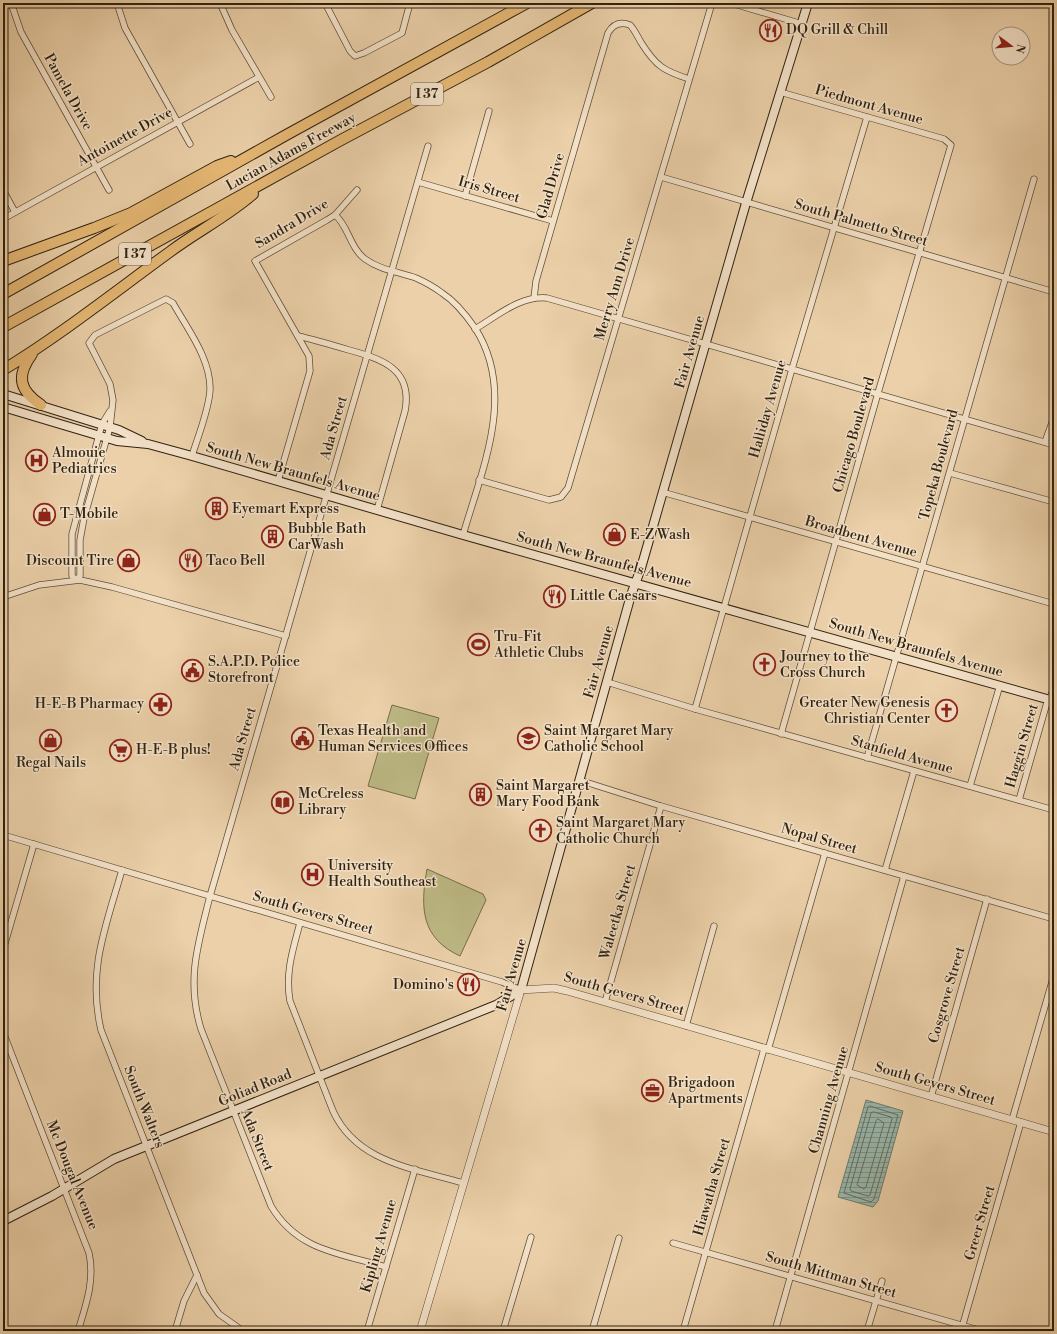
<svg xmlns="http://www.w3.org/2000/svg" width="1057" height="1334" font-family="'Libre Bodoni',serif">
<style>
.grass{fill:#bdb984;stroke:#766e4a}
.water{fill:url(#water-rules);stroke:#6e7b6d}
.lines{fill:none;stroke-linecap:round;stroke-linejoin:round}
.shore{stroke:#646c5e;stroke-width:1}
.minor-casing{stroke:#5f4e36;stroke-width:7}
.tertiary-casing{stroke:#5f4e36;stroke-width:8}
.secondary-casing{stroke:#302210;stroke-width:10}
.motorway-casing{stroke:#302210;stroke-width:12}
.minor{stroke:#f2e0c7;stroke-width:5.5}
.tertiary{stroke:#f2e0c7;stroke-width:7}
.secondary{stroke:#f2e0c7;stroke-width:8}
.motorway{stroke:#e6b874;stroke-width:10}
.labels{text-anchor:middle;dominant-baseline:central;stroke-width:3;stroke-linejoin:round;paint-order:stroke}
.shield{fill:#f2e0c7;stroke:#6a5b47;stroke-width:1}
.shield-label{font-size:13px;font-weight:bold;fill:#302210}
.poi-label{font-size:14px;fill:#302210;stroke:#f2e0c7;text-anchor:start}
.street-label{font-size:14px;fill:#302210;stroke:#f2e0c7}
</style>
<defs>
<pattern id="water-rules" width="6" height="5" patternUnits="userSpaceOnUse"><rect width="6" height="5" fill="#98b6ab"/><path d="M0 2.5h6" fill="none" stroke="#7c948a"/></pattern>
</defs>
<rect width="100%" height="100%" fill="#ebd0a9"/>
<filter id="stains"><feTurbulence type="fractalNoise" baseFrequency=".005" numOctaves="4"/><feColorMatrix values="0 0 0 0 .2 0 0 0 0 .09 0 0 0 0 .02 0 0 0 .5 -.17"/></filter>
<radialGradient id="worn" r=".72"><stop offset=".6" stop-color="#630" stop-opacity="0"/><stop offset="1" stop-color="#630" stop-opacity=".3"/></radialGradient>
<!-- grass -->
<g class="grass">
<polygon points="392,705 439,718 415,799 368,786"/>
<path d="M 427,869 L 483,894 L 486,900 L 460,956 C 421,938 420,908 427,869 Z"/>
</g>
<!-- water -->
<polygon class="water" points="866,1100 903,1111 878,1201 873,1207 838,1197"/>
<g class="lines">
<!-- shore -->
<g class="shore">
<polygon points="870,1106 898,1115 874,1199 871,1202 844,1193 868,1107"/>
<polygon points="874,1112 891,1117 892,1119 870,1195 868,1196 851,1191 850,1189 871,1113"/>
<polygon points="878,1119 884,1123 866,1187 864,1189 857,1185 876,1121"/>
</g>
<defs>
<g id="minor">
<polyline points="11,3 21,32 109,190"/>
<polyline points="117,3 125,28 190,144"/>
<polyline points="220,3 232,30 271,97"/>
<polyline points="325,3 350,51 355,56 364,53 402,33 410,3"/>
<polyline points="731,3 802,24"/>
<polyline points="453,4 454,3"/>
<polyline points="780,92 944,139 951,145 878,393 781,734"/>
<polyline points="661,177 1054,292"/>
<polyline points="418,182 553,221"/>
<polyline points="3,190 15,212"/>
<polyline points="465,196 489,111"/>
<path d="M 335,215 C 348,225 350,248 365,259 C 380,270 399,272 416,278 C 425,282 434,287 442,293 C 456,302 466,315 475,328 C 517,393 482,469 463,535"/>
<polyline points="3,219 259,77"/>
<path d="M 534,298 L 536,281 L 608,33 C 613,24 620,21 630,25 C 635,30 638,38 642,44 C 656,66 664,71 689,79"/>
<path d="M 475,329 C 497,316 521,295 547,298 L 1054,445"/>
<path d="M 298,336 C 315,340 332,345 349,350 C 382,359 413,369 405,411 L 377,510"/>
<path d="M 110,411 L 102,424 L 72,534 L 72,576 L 76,580 L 80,576 L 80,540 L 84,518 L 110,427 L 113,400 L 110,384 L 89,343 L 95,335 L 166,299 L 173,303 C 188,330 211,359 210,390 C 209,410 198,436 192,456"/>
<polyline points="1045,442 1054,417"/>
<polyline points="950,473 1054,502"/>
<polyline points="479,480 549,500 561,497 568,488 712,3"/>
<polyline points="278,481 310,371 309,356 255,261 327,220 335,215 357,190"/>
<polyline points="662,492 1054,604"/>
<polyline points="3,597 39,585 80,580 112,587 286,636"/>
<polyline points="607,682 695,709 1054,810"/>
<polyline points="1050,700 1054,685"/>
<polyline points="695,709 792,369 867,117"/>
<polyline points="867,758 1034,179"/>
<polyline points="579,780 661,806 1054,919"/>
<polyline points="970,786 1000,685"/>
<polyline points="1019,800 1048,699"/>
<polyline points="3,835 502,982 521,990"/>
<path d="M 122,870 C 106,926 87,970 101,1030 L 204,1293 L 219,1314 L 243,1331"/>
<polyline points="885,870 914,771"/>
<path d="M 300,923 C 293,949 285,973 290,1001 L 333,1111 C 357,1163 413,1168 463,1183"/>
<polyline points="3,950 34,844"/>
<polyline points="605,1002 661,806"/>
<polyline points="686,1026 714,926"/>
<path d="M 3,1032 L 89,1253 C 95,1280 86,1305 78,1331"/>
<polyline points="768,1050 825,853"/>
<polyline points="931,1097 987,899"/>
<polyline points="1012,1120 1054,975"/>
<polyline points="673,1243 982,1331"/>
<path d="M 386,1267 C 339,1253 298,1251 271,1206 L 201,1029 C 186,980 198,944 210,896 L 428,146"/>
<polyline points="175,1331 184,1301 197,1275"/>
<polyline points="367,1331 415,1169"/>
<polyline points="503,1331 531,1237"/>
<polyline points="592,1331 619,1238"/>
<polyline points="683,1331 764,1049"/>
<polyline points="775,1331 904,876"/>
<polyline points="867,1331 882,1281"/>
<polyline points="961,1331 1021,1122"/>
</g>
<polyline id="tertiary" points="420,1331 521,990 554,988 567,991 1054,1132"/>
<g id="secondary">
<polyline points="3,394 119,430 142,441"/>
<polyline points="3,407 117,441 148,444 192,456 463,535 1054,701"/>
<polyline points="3,1221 52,1196 114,1159 496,1005 521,990 631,595 641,568 746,203 808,3"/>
</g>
<g id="motorway">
<polyline points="3,261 94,228 131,213 217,166 231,161"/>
<polyline points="3,294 288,134 527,3"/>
<polyline points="3,327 341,140 488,62 592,3"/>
<path d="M 32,354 C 16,376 19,390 41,405"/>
<path d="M 3,370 C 62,334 116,291 171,251 C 198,231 228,216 253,194"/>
</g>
</defs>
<!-- minor casing -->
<use href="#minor" class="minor-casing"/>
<!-- tertiary casing -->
<use href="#tertiary" class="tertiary-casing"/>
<!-- secondary casing -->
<use href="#secondary" class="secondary-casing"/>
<!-- motorway casing -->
<use href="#motorway" class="motorway-casing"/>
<!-- minor -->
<use href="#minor" class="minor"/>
<!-- tertiary -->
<use href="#tertiary" class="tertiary"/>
<!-- secondary -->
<use href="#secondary" class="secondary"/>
<!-- motorway -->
<use href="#motorway" class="motorway"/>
</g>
<!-- icons -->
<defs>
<symbol id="restaurant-ring" viewBox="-11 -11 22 22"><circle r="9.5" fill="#f2e0c7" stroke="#8f2418" stroke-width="1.5"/><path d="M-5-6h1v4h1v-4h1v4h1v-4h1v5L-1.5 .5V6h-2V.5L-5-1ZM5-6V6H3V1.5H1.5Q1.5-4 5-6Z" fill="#8f2418"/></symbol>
<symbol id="hospital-ring" viewBox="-11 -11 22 22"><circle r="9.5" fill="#f2e0c7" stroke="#8f2418" stroke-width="1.5"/><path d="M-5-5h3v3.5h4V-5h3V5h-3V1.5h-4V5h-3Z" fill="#8f2418"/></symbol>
<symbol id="building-ring" viewBox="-11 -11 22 22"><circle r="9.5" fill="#f2e0c7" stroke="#8f2418" stroke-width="1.5"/><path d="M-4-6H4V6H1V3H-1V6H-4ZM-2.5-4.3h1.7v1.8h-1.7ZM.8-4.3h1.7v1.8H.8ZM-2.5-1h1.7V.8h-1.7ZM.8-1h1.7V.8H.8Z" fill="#8f2418"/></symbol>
<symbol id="shop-ring" viewBox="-11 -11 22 22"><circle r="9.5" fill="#f2e0c7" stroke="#8f2418" stroke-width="1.5"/><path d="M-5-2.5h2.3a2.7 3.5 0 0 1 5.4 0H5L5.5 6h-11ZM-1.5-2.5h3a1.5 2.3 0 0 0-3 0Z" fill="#8f2418"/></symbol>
<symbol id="stadium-ring" viewBox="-11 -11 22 22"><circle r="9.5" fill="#f2e0c7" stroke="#8f2418" stroke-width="1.5"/><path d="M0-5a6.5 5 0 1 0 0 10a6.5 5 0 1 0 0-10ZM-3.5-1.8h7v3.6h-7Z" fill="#8f2418"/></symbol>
<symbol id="church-ring" viewBox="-11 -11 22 22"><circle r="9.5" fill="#f2e0c7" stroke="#8f2418" stroke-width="1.5"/><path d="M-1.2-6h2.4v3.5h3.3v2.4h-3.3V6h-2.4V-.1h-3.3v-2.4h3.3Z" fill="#8f2418"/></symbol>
<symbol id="civic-ring" viewBox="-11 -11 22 22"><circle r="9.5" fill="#f2e0c7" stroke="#8f2418" stroke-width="1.5"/><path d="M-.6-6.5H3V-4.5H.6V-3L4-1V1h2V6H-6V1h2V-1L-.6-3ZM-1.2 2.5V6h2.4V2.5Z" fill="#8f2418"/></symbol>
<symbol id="pharmacy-ring" viewBox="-11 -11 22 22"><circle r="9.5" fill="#f2e0c7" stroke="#8f2418" stroke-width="1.5"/><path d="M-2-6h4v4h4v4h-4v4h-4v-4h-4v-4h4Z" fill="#8f2418"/></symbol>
<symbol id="school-ring" viewBox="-11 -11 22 22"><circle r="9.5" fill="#f2e0c7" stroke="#8f2418" stroke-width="1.5"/><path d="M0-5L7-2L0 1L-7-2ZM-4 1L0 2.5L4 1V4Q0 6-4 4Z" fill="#8f2418"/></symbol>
<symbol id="supermarket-ring" viewBox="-11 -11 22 22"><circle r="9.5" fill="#f2e0c7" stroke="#8f2418" stroke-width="1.5"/><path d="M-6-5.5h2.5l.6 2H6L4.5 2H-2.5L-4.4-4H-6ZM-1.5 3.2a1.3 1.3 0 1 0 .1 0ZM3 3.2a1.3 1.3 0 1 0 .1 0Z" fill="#8f2418"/></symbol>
<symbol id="library-ring" viewBox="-11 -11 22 22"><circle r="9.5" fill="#f2e0c7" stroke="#8f2418" stroke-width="1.5"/><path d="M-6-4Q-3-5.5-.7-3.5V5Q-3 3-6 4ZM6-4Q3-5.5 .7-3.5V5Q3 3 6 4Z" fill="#8f2418"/></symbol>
<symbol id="office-ring" viewBox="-11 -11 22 22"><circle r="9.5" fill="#f2e0c7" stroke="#8f2418" stroke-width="1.5"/><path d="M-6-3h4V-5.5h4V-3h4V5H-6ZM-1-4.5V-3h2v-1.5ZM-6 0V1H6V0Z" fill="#8f2418"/></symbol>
</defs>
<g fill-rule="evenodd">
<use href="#restaurant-ring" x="758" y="18" width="25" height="25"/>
<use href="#hospital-ring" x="24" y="448" width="25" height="25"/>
<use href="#building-ring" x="204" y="496" width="25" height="25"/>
<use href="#shop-ring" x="32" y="502" width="25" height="25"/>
<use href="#shop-ring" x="602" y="522" width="25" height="25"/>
<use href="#building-ring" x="260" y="524" width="25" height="25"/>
<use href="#shop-ring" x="116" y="548" width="25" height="25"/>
<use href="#restaurant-ring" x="178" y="548" width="25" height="25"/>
<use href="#restaurant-ring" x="542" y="584" width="25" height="25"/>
<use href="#stadium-ring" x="466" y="632" width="25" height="25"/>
<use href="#church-ring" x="752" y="652" width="25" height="25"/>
<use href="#civic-ring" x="180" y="658" width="25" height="25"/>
<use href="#pharmacy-ring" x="148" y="692" width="25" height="25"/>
<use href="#church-ring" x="934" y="698" width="25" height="25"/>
<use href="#civic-ring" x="290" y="726" width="25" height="25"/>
<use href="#school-ring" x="516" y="726" width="25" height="25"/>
<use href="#shop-ring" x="38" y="728" width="25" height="25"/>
<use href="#supermarket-ring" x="108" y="738" width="25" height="25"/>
<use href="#building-ring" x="468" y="782" width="25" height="25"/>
<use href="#library-ring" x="270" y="790" width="25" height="25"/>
<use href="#church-ring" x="528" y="818" width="25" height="25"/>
<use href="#hospital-ring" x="300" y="862" width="25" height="25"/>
<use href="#restaurant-ring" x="456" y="972" width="25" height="25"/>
<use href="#office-ring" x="640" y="1078" width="25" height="25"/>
</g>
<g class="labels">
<!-- shield labels -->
<g class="shield">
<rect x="411" y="83" width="32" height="22" rx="3"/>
<rect x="119" y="243" width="32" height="22" rx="3"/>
</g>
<g class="shield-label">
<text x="427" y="94">I 37</text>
<text x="135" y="254">I 37</text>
</g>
<!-- poi labels -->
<g class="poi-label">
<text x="786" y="30">DQ Grill &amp; Chill</text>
<text x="52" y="453">Almouie<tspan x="52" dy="16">Pediatrics</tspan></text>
<text x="232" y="509">Eyemart Express</text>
<text x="60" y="514">T-Mobile</text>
<text x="288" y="529">Bubble Bath<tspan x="288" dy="16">CarWash</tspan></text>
<text x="630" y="535">E-Z Wash</text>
<text x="114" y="561" text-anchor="end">Discount Tire</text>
<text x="206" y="561">Taco Bell</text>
<text x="570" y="596">Little Caesars</text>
<text x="494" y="637">Tru-Fit<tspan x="494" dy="16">Athletic Clubs</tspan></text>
<text x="780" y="657">Journey to the<tspan x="780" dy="16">Cross Church</tspan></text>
<text x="208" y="662">S.A.P.D. Police<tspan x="208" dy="16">Storefront</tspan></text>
<text x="930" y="703" text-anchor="end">Greater New Genesis<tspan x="930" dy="16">Christian Center</tspan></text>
<text x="144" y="704" text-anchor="end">H-E-B Pharmacy</text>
<text x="318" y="731">Texas Health and<tspan x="318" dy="16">Human Services Offices</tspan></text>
<text x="544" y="731">Saint Margaret Mary<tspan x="544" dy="16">Catholic School</tspan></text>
<text x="136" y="750">H-E-B plus!</text>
<text x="51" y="763" text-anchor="middle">Regal Nails</text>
<text x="496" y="786">Saint Margaret<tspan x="496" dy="16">Mary Food Bank</tspan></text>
<text x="298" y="794">McCreless<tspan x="298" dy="16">Library</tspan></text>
<text x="556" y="823">Saint Margaret Mary<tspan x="556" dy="16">Catholic Church</tspan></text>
<text x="328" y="866">University<tspan x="328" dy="16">Health Southeast</tspan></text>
<text x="454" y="985" text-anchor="end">Domino's</text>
<text x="668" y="1083">Brigadoon<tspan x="668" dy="16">Apartments</tspan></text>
</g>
<!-- street labels -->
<g class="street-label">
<text transform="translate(68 92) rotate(61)">Pamela Drive</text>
<text transform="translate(869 105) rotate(16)">Piedmont Avenue</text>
<text transform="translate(125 137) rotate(-29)">Antoinette Drive</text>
<text transform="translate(291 152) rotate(-29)">Lucian Adams Freeway</text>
<text transform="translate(551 186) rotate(-74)">Glad Drive</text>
<text transform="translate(489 190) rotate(16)">Iris Street</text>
<text transform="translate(861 223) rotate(16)">South Palmetto Street</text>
<text transform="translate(292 224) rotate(-31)">Sandra Drive</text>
<text transform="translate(615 289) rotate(-73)">Merry Ann Drive</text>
<text transform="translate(690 352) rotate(-74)">Fair Avenue</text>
<text transform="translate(768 409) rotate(-74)">Halliday Avenue</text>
<text transform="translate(334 428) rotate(-74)">Ada Street</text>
<text transform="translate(854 435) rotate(-74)">Chicago Boulevard</text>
<text transform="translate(939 465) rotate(-75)">Topeka Boulevard</text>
<text transform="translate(293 472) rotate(16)">South New Braunfels Avenue</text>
<text transform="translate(861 537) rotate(16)">Broadbent Avenue</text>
<text transform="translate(604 560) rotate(15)">South New Braunfels Avenue</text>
<text transform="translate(916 648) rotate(16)">South New Braunfels Avenue</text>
<text transform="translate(599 662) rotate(-74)">Fair Avenue</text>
<text transform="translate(243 739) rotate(-74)">Ada Street</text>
<text transform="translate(1022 746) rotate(-74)">Haggin Street</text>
<text transform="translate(902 755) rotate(16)">Stanfield Avenue</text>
<text transform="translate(819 839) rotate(16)">Nopal Street</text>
<text transform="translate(618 912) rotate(-74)">Waleetka Street</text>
<text transform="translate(313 913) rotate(16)">South Gevers Street</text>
<text transform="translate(512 975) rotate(-74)">Fair Avenue</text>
<text transform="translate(624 994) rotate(16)">South Gevers Street</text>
<text transform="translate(947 995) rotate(-74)">Cosgrove Street</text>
<text transform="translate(935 1084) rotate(16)">South Gevers Street</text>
<text transform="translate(255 1088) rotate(-22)">Goliad Road</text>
<text transform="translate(829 1100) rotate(-74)">Channing Avenue</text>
<text transform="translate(144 1107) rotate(68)">South Walters</text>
<text transform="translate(257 1140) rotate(68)">Ada Street</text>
<text transform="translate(72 1175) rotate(68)">Mc Dougal Avenue</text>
<text transform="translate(712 1187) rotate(-74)">Hiawatha Street</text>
<text transform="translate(980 1223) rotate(-74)">Greer Street</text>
<text transform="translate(379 1246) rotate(-74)">Kipling Avenue</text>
<text transform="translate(831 1275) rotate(16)">South Mittman Street</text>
</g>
</g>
<!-- margin -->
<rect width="1057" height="1334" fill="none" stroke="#ebd0a9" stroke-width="16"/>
<rect x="4" y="4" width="1049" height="1326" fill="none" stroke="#302210" stroke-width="2"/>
<rect x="8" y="8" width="1041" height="1318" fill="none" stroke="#302210"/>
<!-- north arrow -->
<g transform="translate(1011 46) rotate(106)"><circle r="19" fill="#f2e0c7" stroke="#a4947e"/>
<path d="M0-3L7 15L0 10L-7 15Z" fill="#8f2418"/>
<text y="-6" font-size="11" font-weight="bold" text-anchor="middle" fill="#302210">N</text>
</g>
<rect width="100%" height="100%" filter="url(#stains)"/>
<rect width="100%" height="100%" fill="url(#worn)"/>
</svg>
